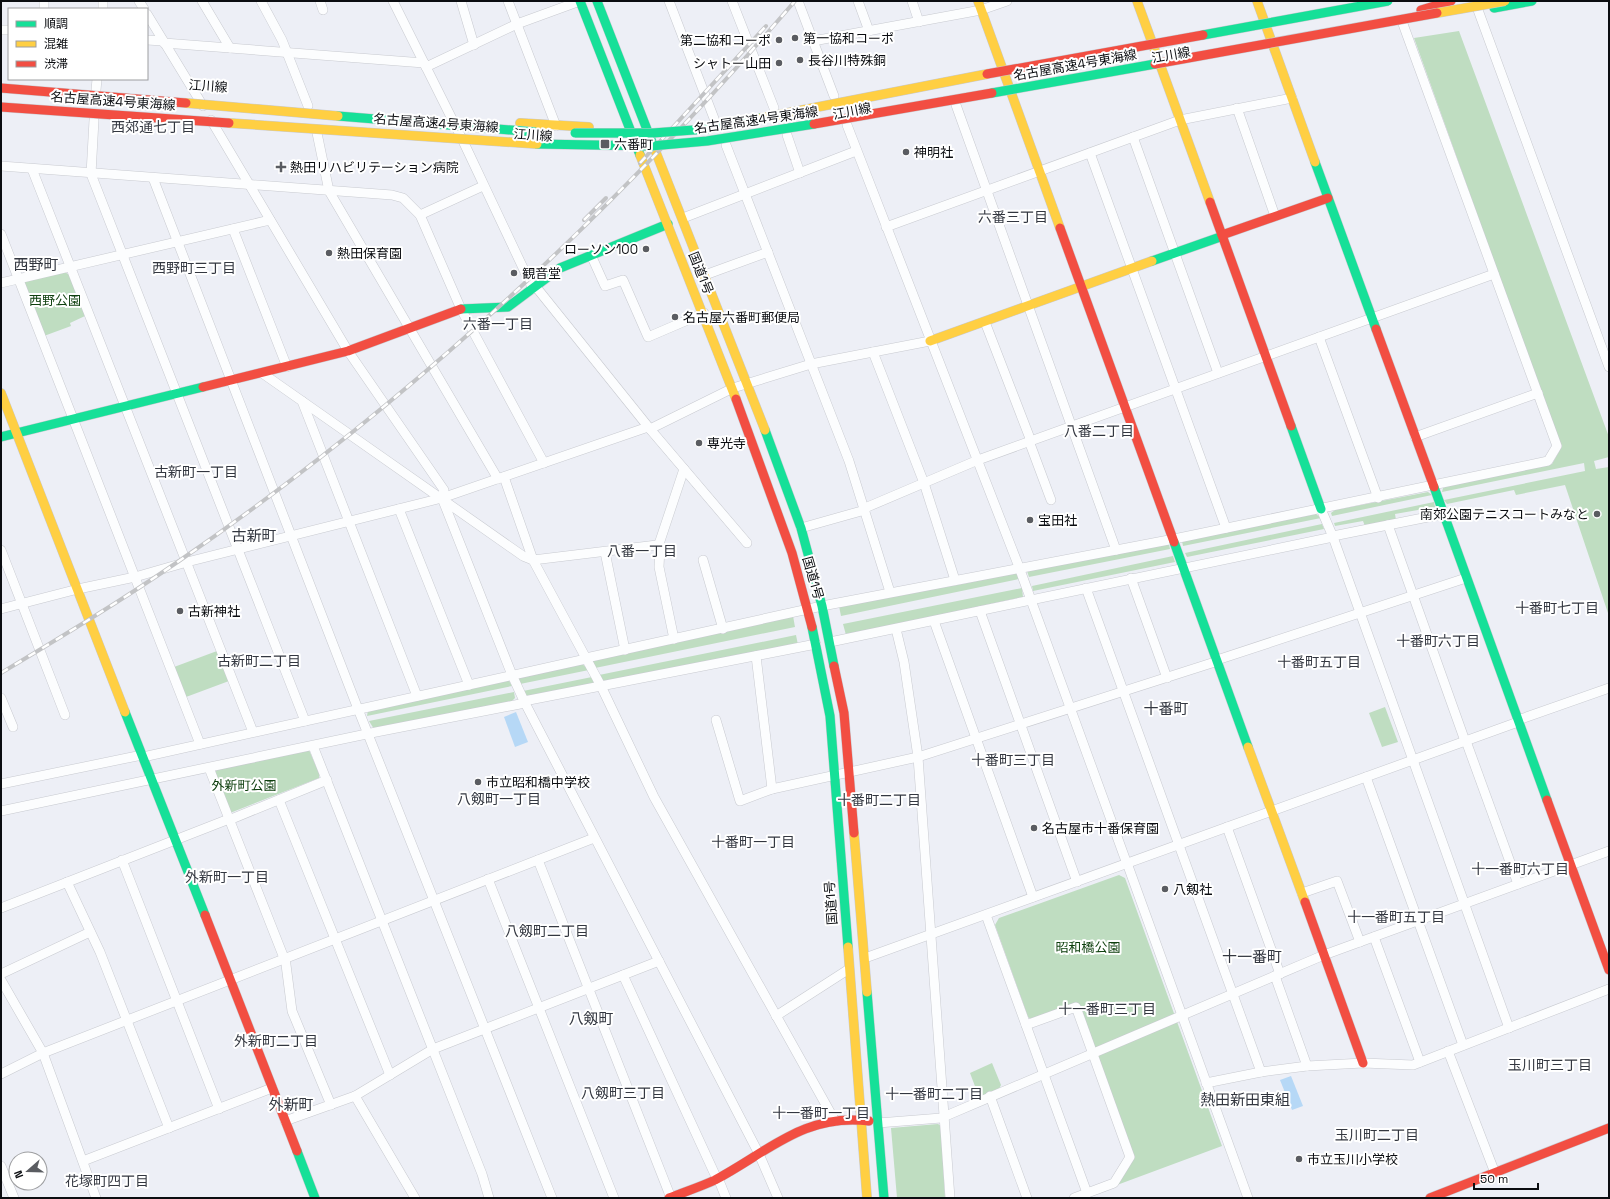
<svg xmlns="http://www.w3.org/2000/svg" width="1610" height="1199" font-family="'Space Grotesk','Noto Sans JP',sans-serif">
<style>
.green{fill:#bfddc1}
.water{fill:#b6d8f6}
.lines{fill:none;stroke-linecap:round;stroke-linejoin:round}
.street-casing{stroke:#c8cad0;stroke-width:10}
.fast-casing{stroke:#c8cad0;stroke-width:10}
.slow-casing{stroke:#c8cad0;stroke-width:10}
.jam-casing{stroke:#c8cad0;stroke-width:10}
.street{stroke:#fcfdfe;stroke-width:9}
.fast{stroke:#16e098;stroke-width:9}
.slow{stroke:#ffcf43;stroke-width:9}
.jam{stroke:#f24e42;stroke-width:9}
.rail-casing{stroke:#c2c3c5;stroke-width:4}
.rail{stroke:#fff;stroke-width:2.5;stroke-dasharray:8;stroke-linecap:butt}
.fast-bridge-casing{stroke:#c8cad0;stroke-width:10;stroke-linecap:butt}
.slow-bridge-casing{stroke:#c8cad0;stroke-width:10;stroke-linecap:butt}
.jam-bridge-casing{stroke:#c8cad0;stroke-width:10;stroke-linecap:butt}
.fast-bridge{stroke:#16e098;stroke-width:9}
.slow-bridge{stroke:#ffcf43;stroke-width:9}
.jam-bridge{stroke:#f24e42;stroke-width:9}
.poi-dot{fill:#5a5c61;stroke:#fff;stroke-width:1.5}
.labels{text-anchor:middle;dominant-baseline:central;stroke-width:4;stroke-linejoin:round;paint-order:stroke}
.poi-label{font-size:13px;fill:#0b0d11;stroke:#fff;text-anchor:start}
.street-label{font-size:13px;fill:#0b0d11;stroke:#fff}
.park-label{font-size:13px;fill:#0f400f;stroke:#fff}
.neighbourhood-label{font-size:14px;fill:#333740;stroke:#fff}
.quarter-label{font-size:15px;fill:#333740;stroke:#fff}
</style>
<rect width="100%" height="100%" fill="#edeff6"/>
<!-- green -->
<g class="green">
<polygon points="1459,31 1609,437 1609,457 1594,461 1596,469 1609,467 1609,616 1565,485 1516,495 1514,490 1447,504 1444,500 1585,471 1584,463 1442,492 1443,488 1447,486 1552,464 1561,448 1414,38"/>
<polygon points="65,272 69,275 85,316 70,323 71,326 44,336 24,284 26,281"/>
<polygon points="1428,492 1432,495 1332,516 1331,513 1335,510"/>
<polygon points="1434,502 1435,507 1395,514 1396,520 1365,526 1363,521 1335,526 1334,523"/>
<polygon points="1316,514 1321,518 1183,546 1182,541"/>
<polygon points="1322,524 1324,529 1187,557 1185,553"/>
<polygon points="1169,544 1170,549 1029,577 1027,571"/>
<polygon points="1173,556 1175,562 1033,591 1032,586"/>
<polygon points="1016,573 1019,579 841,616 839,606 951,583 952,586"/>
<polygon points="1022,588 1023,597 846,635 843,624"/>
<polygon points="793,616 795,627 595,668 592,659"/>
<polygon points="796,635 798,645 604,682 599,675"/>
<polygon points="217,651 229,681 186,697 174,667"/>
<polygon points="580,662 589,670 520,684 518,676"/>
<polygon points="592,677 596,684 526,697 523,691"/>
<polygon points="508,679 512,686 367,716 368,710"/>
<polygon points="514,692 515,698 509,704 374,729 369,721"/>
<polygon points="1385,707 1398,742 1382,747 1369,713"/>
<polygon points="309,750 319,773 319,778 230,813 215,774 216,770"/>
<polygon points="1119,875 1125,878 1222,1146 1117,1185 1134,1158 1078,1003 1032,1020 1028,1017 995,925 999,918"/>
<polygon points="992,1063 1001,1085 999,1089 979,1097 970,1073"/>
<polygon points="938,1124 941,1126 945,1198 897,1198 891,1128"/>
</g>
<!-- water -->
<g class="water">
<polygon points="516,712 528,742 515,747 504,717"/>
<polygon points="1291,1076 1303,1106 1292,1110 1280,1080"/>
</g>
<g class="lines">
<defs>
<g id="street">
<polyline points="139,1 144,9"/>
<polyline points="202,1 230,48"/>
<polyline points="261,1 282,40 308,106"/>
<polyline points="320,1 323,10"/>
<polyline points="393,1 464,143 533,289"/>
<polyline points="461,1 474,45"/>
<polyline points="508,1 556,126"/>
<polyline points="669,1 715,121"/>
<polyline points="732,1 774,108"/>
<polyline points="798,1 834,96"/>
<polyline points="858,1 869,31"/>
<polyline points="912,1 919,22"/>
<polyline points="44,9 44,1"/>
<polyline points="103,9 103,1"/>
<polyline points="1478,10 1609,367"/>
<polyline points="147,14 203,106"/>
<polyline points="1,30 9,30"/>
<polyline points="147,40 163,41"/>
<polyline points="813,41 981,10 1007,1"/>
<polyline points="164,43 424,63"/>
<polyline points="426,67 517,24 580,1"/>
<polyline points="96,90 97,79"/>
<polyline points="956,105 1116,550"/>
<polyline points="1237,108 1275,216"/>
<polyline points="94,120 91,174 305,721"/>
<polyline points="211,120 348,351 444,490 442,498 512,675 525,703 759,1154 778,1198"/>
<polyline points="847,125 1019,567 1127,864"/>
<polyline points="317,133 329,191 498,479"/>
<polyline points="787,135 800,173"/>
<polyline points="1133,137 1218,373"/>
<polyline points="726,145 849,461 890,592"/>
<polyline points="1090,153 1226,528"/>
<polyline points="1,166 392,195 403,198 420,215 461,309 544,463"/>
<polyline points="32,169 253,732"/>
<polyline points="153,178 358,709 552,1198"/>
<polyline points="420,215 483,186"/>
<polyline points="683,218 856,151"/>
<polyline points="886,227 1180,120 1292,98"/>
<polyline points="233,229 287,367"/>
<polyline points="1,234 200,744"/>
<polyline points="591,255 605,286 623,280 648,337 704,313"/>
<polyline points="705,275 768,252"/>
<polyline points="1,283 270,220"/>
<polyline points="536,287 650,429 747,543"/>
<polyline points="985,322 1031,441"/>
<polyline points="1319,337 1378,498"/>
<polyline points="873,352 924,483 955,580"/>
<polyline points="262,373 523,556 533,560 657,545 660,548 659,567 674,639"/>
<polyline points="302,401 417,696"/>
<polyline points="650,429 733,388 811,364 930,341"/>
<polyline points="1415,437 1538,393"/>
<polyline points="1029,441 1051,500"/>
<polyline points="504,477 533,560 601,686 654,797 835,1121"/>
<polyline points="865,508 978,460 1494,274"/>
<polyline points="399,509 469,685"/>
<polyline points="1321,509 1333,537 1509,1028"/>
<polyline points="1388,525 1465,741"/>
<polyline points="801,528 865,510"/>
<polyline points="1333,536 1443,514"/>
<polyline points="658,547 684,469"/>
<polyline points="1,550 65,715"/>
<polyline points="605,552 625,650"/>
<polyline points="703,560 723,629"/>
<polyline points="1131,578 1167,678"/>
<polyline points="1086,588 1261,1072"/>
<polyline points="1,609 78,589 135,577 187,562 442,498 648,427"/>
<polyline points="980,611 1077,882"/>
<polyline points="934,621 1033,897"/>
<polyline points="896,629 904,662 918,757 950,1198"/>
<polyline points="830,642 1333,537"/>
<polyline points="586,658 822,606 1174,539 1548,461 1557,446 1403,24"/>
<polyline points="1217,660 1466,578"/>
<polyline points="1,698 13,727"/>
<polyline points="524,701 816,644"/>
<polyline points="716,720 740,801 772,789 756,656"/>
<polyline points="1518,720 1609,688"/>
<polyline points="1466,741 1518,884"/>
<polyline points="313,746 482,1174 489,1198"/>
<polyline points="143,757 586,659"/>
<polyline points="209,768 284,958"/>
<polyline points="1366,777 1463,1045"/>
<polyline points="1,784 142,755"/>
<polyline points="772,789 918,757 1218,661"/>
<polyline points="279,800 390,1075"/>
<polyline points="1,811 376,732 525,703"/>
<polyline points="229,820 327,780"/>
<polyline points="1227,827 1280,974"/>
<polyline points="122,860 219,1109"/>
<polyline points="538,860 671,1198"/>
<polyline points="1127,863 1248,1198"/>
<polyline points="488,879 614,1198"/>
<polyline points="67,882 100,952 169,1128"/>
<polyline points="1302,893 1337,881 1360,942"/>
<polyline points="1,908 229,819"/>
<polyline points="986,915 1087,1193"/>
<polyline points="1374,937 1420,1062"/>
<polyline points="285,957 292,1011 331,1105"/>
<polyline points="865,958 1518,722"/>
<polyline points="1,974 90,932"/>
<polyline points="623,975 717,1179"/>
<polyline points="1275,976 1307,1066"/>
<polyline points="1,980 43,1053 96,1198"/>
<polyline points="776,1016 849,969"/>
<polyline points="1026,1025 1076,1007 1130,1157 1114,1183 1074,1198"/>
<polyline points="1448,1051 1495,1173"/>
<polyline points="1,1074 43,1053 594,838"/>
<polyline points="1206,1083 1261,1072 1307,1066 1363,1063 1413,1065 1609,989"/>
<polyline points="355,1096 415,1198"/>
<polyline points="990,1096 1027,1198"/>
<polyline points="285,1121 355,1096 433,1049 659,961"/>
<polyline points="878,1123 941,1118 1324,955 1609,851"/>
<polyline points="83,1161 272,1088"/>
<polyline points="1,1166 14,1198"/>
<polyline points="718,1178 726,1198"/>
</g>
<g id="fast">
<polyline points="580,1 640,155"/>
<polyline points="597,1 655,150"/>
<polyline points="1494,8 1532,1"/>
<polyline points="1315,162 1376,329"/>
<polyline points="1152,261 1223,236"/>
<polyline points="461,309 508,307 560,268 668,224"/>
<polyline points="1291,426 1321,509"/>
<polyline points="765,430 801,528 822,606 834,666"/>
<polyline points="1,437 203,387"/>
<polyline points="1434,487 1547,800"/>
<polyline points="1174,542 1248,747"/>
<polyline points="812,627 830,716 848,947"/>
<polyline points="125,712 205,915"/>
<polyline points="867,992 884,1198"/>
<polyline points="297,1151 315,1198"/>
</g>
<g id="slow">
<polyline points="978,1 1060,228"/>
<polyline points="1137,1 1210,202"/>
<polyline points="1257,1 1315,162"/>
<polyline points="520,123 589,127"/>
<polyline points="655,150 765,430"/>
<polyline points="640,155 736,399"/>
<polyline points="930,341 1152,261"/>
<polyline points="1,393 125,712"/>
<polyline points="1248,747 1305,902"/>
<polyline points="854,833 867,992"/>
<polyline points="848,947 867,1198"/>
</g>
<g id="jam">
<polyline points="1421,10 1451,1"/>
<polyline points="1210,202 1291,426"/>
<polyline points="1060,228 1174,542"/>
<polyline points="1222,235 1328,198"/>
<polyline points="1376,329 1434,487"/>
<polyline points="203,387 348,351 461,309"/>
<polyline points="736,399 792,553 812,627"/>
<polyline points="834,666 844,713 854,833"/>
<polyline points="1547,800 1609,970"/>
<polyline points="1305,902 1363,1063"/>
<polyline points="205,915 297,1151"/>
<path d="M 669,1198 C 684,1192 700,1187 715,1180 C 768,1152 804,1113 869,1121"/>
<polyline points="1430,1198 1609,1128"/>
</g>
</defs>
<!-- street casing -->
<use href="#street" class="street-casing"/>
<!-- fast casing -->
<use href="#fast" class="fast-casing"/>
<!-- slow casing -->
<use href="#slow" class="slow-casing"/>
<!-- jam casing -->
<use href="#jam" class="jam-casing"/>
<!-- street -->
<use href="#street" class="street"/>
<!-- fast -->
<use href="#fast" class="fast"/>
<!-- slow -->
<use href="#slow" class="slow"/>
<!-- jam -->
<use href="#jam" class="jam"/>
<defs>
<g id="rail">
<polyline points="640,163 766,26"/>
<polyline points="584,220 606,198"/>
<path d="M 1,673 C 61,637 121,601 179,561 C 409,403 614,212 795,1"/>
</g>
</defs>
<!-- rail casing -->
<use href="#rail" class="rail-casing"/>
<!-- rail -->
<use href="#rail" class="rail"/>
<defs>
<g id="fast-bridge">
<polyline points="1203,35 1388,1"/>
<polyline points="992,93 1155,64"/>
<polyline points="338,116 535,132"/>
<polyline points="575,133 653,133 707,129 761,118"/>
<polyline points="537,144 651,146 707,141 814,124"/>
</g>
<g id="slow-bridge">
<polyline points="1437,13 1505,1"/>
<polyline points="186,103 338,116"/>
<polyline points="761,118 987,74"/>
<polyline points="229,123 537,144"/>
</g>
<g id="jam-bridge">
<polyline points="1155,64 1437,13"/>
<polyline points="987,74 1203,35"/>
<polyline points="1,88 186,103"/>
<polyline points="1,107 229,123"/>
<polyline points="814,124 992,93"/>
</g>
</defs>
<!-- fast-bridge casing -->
<use href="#fast-bridge" class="fast-bridge-casing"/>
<!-- slow-bridge casing -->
<use href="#slow-bridge" class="slow-bridge-casing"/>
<!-- jam-bridge casing -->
<use href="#jam-bridge" class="jam-bridge-casing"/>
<!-- fast-bridge -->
<use href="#fast-bridge" class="fast-bridge"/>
<!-- slow-bridge -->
<use href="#slow-bridge" class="slow-bridge"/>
<!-- jam-bridge -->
<use href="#jam-bridge" class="jam-bridge"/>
</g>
<!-- markers -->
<g class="poi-dot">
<circle cx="795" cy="38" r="4"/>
<circle cx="779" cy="40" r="4"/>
<circle cx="800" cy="60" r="4"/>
<circle cx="779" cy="63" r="4"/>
<rect x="600" y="139" width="10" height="10" rx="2"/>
<circle cx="906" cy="152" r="4"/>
<path d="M279 161h4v4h4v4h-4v4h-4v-4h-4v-4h4z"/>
<circle cx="646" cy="249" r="4"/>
<circle cx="329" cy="253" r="4"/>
<circle cx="514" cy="273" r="4"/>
<circle cx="675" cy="317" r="4"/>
<circle cx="699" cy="443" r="4"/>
<circle cx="1597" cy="514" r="4"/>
<circle cx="1030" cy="520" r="4"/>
<circle cx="180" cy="611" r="4"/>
<circle cx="478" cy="782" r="4"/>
<circle cx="1034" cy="828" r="4"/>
<circle cx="1165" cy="889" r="4"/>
<circle cx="1299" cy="1159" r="4"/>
</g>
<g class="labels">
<!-- poi labels -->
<g class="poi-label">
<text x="803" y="38">第一協和コーポ</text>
<text x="771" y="40" text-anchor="end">第二協和コーポ</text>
<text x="808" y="60">長谷川特殊銅</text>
<text x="771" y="63" text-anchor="end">シャトー山田</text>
<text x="614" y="144">六番町</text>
<text x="914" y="152">神明社</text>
<text x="290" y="167">熱田リハビリテーション病院</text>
<text x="638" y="249" text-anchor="end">ローソン100</text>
<text x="337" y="253">熱田保育園</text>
<text x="522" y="273">観音堂</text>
<text x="683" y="317">名古屋六番町郵便局</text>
<text x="707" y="443">専光寺</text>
<text x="1589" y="514" text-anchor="end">南郊公園テニスコートみなと</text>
<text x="1038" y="520">宝田社</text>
<text x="188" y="611">古新神社</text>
<text x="486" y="782">市立昭和橋中学校</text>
<text x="1042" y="828">名古屋市十番保育園</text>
<text x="1173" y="889">八剱社</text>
<text x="1307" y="1159">市立玉川小学校</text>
</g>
<!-- street labels -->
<g class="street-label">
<text transform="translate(1171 55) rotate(-10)">江川線</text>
<text transform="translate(1075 65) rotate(-10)">名古屋高速4号東海線</text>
<text transform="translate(208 86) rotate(4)">江川線</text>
<text transform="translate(113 101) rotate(4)">名古屋高速4号東海線</text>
<text transform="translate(852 111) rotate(-11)">江川線</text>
<text transform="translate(756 120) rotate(-8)">名古屋高速4号東海線</text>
<text transform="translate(436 123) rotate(4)">名古屋高速4号東海線</text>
<text transform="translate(533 135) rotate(4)">江川線</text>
<text transform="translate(701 273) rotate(68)">国道1号</text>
<text transform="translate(813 578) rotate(74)">国道1号</text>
<text transform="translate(831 903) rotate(-94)">国道1号</text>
</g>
<!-- park labels -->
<g class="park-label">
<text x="55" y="300">西野公園</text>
<text x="244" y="785">外新町公園</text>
<text x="1088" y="947">昭和橋公園</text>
</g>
<!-- neighbourhood labels -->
<g class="neighbourhood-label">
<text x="153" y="127">西郊通七丁目</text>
<text x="1013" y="217">六番三丁目</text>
<text x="194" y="268">西野町三丁目</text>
<text x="498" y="324">六番一丁目</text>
<text x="1099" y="431">八番二丁目</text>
<text x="196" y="472">古新町一丁目</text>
<text x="642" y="551">八番一丁目</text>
<text x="1557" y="608">十番町七丁目</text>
<text x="1438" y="641">十番町六丁目</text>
<text x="259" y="661">古新町二丁目</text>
<text x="1319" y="662">十番町五丁目</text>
<text x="1013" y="760">十番町三丁目</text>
<text x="499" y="799">八剱町一丁目</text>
<text x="879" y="800">十番町二丁目</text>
<text x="753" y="842">十番町一丁目</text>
<text x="1520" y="869">十一番町六丁目</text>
<text x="227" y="877">外新町一丁目</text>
<text x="1396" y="917">十一番町五丁目</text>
<text x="547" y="931">八剱町二丁目</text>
<text x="1107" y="1009">十一番町三丁目</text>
<text x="276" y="1041">外新町二丁目</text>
<text x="1550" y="1065">玉川町三丁目</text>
<text x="623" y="1093">八剱町三丁目</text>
<text x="934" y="1094">十一番町二丁目</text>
<text x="821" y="1113">十一番町一丁目</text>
<text x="1377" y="1135">玉川町二丁目</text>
<text x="107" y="1181">花塚町四丁目</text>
</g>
<!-- quarter labels -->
<g class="quarter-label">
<text x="36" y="264">西野町</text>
<text x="254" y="535">古新町</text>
<text x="1166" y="708">十番町</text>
<text x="1252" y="956">十一番町</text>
<text x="591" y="1018">八剱町</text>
<text x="1245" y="1099">熱田新田東組</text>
<text x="291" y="1104">外新町</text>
</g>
</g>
<!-- border -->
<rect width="1610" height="1199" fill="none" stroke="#0b0d11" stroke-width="4"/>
<!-- legend -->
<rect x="8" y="8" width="140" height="72" fill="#ffffff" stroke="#9d9ea0"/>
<rect x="16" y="21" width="20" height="6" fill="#16e098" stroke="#9d9ea0"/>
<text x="44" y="28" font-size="12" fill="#0b0d11">順調</text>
<rect x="16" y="41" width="20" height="6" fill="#ffcf43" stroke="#9d9ea0"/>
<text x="44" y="48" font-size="12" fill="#0b0d11">混雑</text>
<rect x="16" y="61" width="20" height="6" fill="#f24e42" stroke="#9d9ea0"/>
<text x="44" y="68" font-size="12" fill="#0b0d11">渋滞</text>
<!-- north arrow -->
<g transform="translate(28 1171) rotate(250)"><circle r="19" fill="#ffffff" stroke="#9d9ea0"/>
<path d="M0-3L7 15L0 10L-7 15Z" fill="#5a5c61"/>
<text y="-6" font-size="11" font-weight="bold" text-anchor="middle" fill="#0b0d11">N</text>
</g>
<!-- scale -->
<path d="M1474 1183v6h64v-6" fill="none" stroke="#0b0d11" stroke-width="2"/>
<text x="1480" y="1183" font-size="12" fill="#0b0d11" stroke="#ffffff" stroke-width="3" paint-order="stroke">50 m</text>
</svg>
